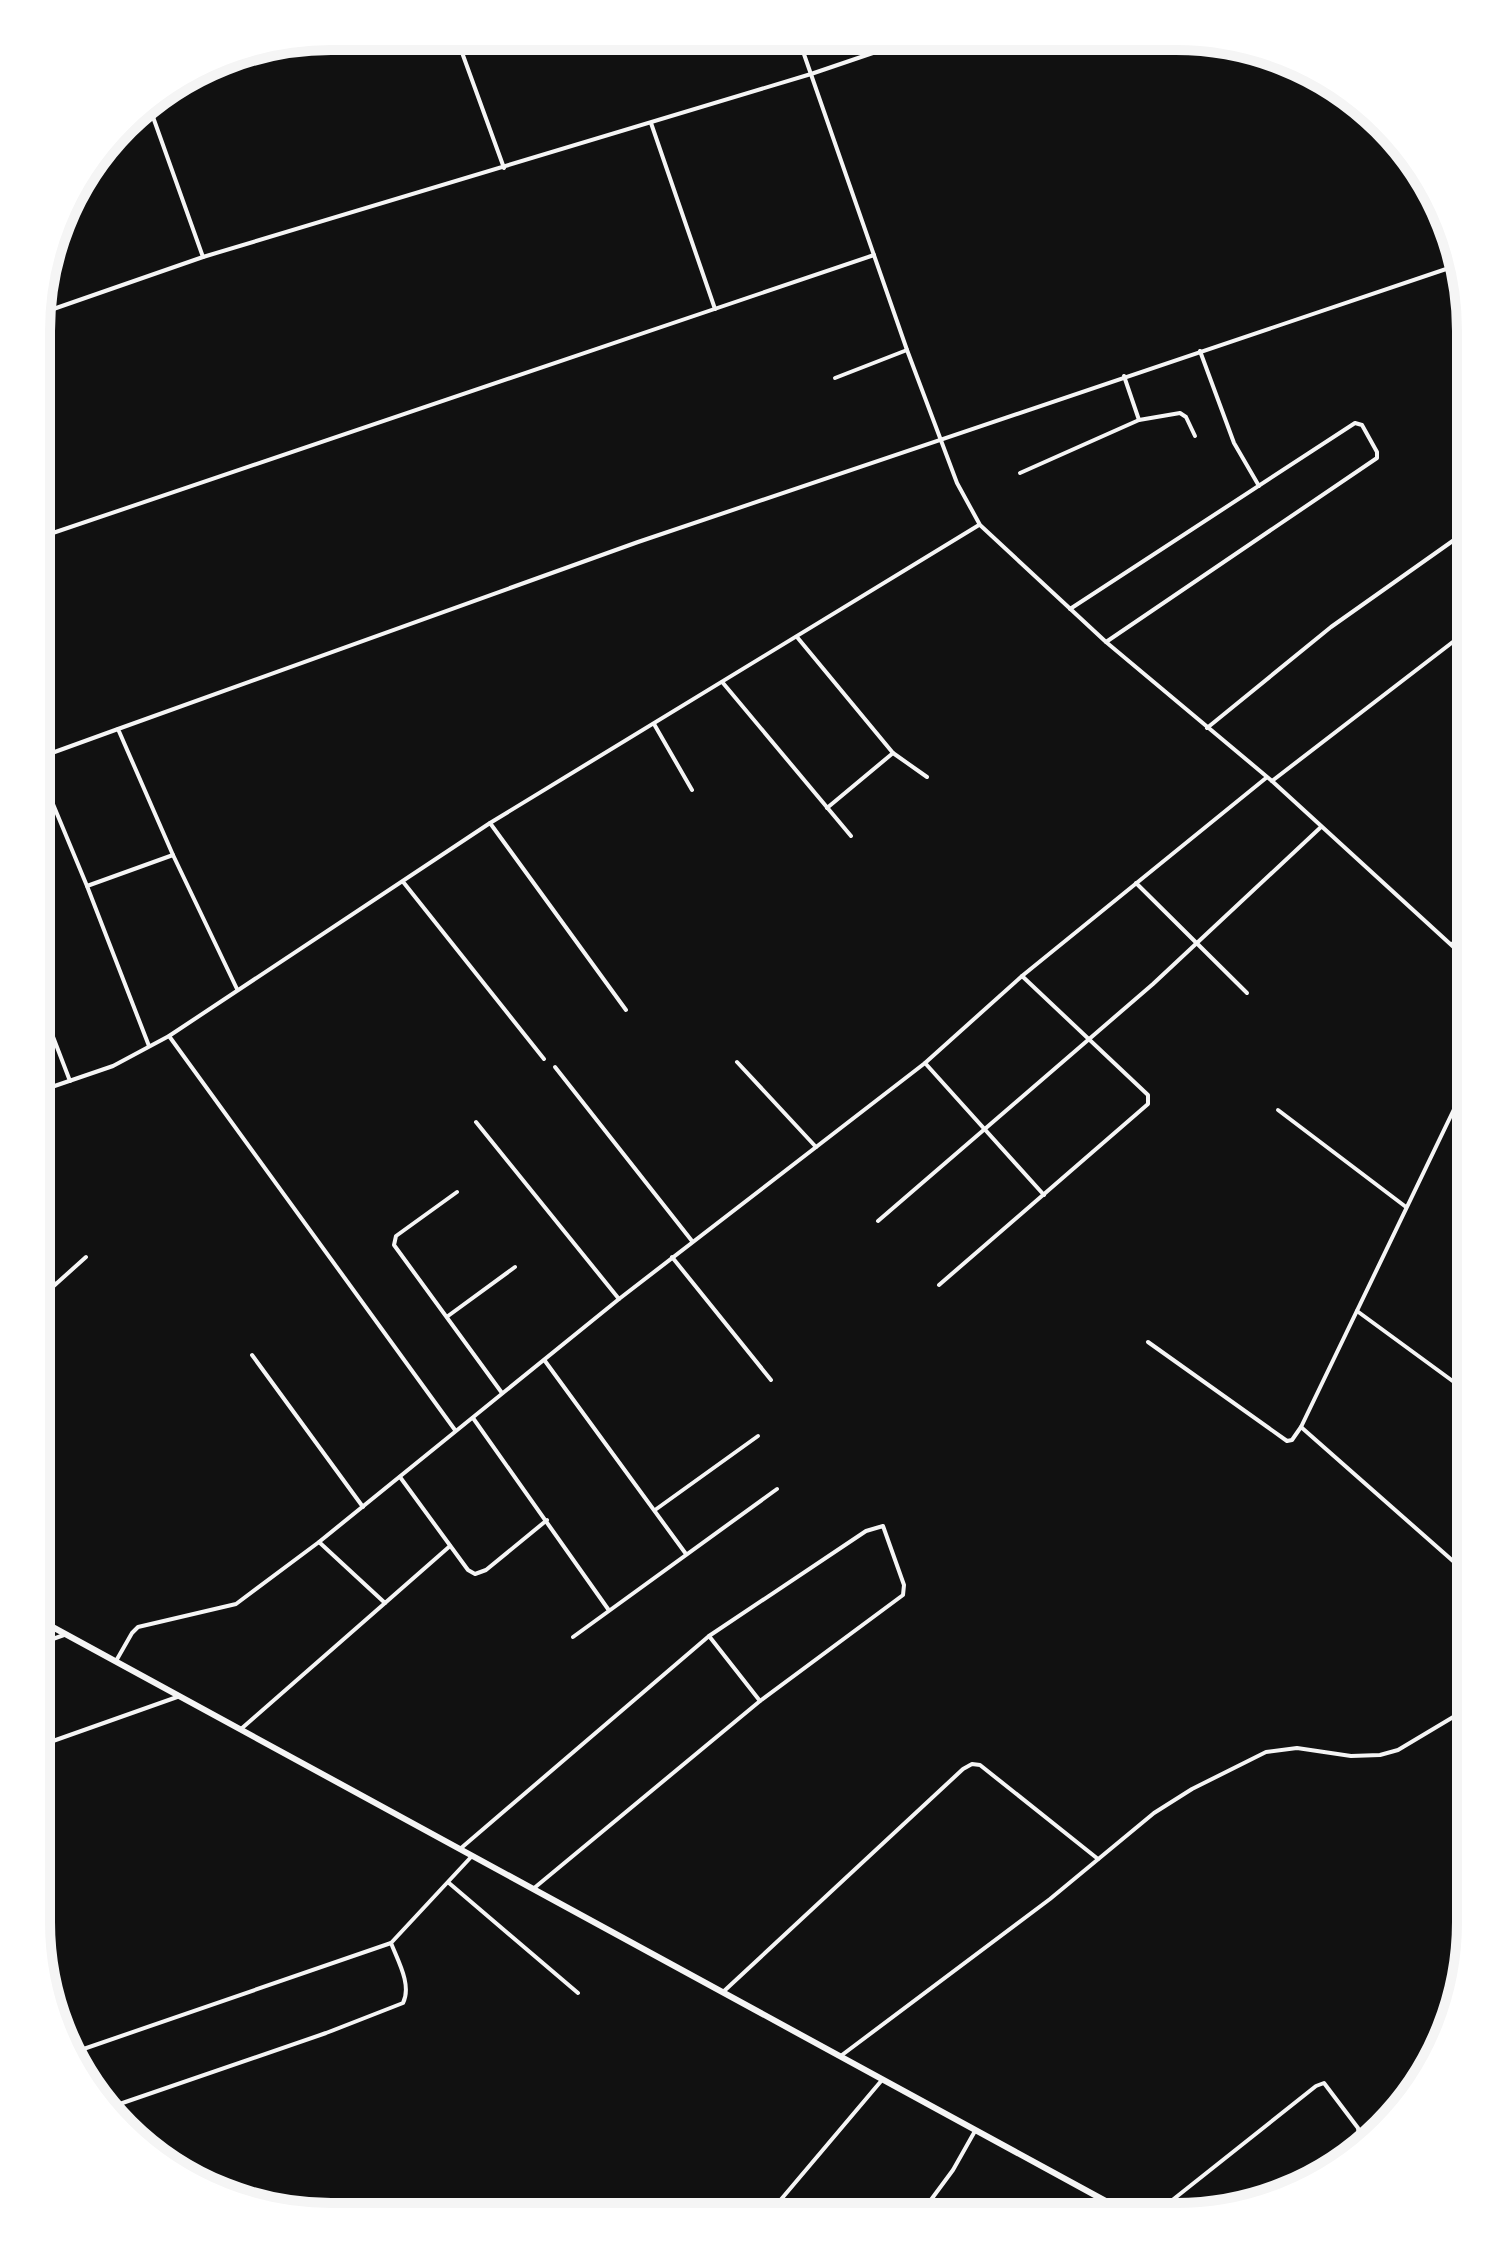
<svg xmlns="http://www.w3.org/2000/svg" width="1507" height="2253" font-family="'Noto Sans',sans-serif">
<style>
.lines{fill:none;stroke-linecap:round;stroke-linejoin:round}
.minor{stroke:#f5f5f5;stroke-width:4}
.secondary{stroke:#f5f5f5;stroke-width:6}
.rim{fill:none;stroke:#f5f5f5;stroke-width:10}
</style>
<rect width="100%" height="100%" fill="#111"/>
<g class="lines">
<!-- minor -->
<g class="minor">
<polyline points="456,36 504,168"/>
<polyline points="798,37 907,350 957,483 980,525 1106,642 1272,781 1471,963"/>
<polyline points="148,103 203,257"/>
<polyline points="651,123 715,309"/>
<polyline points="39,314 203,257 811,74 917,38"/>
<polyline points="1200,351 1234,443 1259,486"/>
<polyline points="835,378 907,350"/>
<polyline points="1139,420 1180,413 1186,417 1195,436"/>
<polyline points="1020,473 1139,420 1124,376"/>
<polyline points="38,538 874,255"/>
<polyline points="1070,609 1355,423 1362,425 1377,452 1377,458 1106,642"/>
<polyline points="797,637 893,753 827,808"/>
<polyline points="723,683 851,836"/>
<polyline points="654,724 692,790"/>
<polyline points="1207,728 1331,627 1471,528"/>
<polyline points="893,753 927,777"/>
<polyline points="38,758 118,729"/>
<polyline points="38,768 87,886 173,855 118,729 638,542 1458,265"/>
<polyline points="1272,781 1471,628"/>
<polyline points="490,823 626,1010"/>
<polyline points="173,855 237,989"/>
<polyline points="404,883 544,1059"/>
<polyline points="1136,883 1247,993"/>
<polyline points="87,886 149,1046"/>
<polyline points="1452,944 1471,928"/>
<polyline points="37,995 70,1081"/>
<polyline points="169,1036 455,1430"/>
<polyline points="737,1062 816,1147"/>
<polyline points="925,1063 1044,1195"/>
<polyline points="555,1067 692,1241"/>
<polyline points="37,1092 113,1066 169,1036 490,823 979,525"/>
<polyline points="1278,1110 1406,1207"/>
<polyline points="476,1122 619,1299"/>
<polyline points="37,1182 46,1174"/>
<polyline points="457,1192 396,1236 394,1245 502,1393"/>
<polyline points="878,1221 1153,984 1321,827"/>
<polyline points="672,1257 771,1380"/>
<polyline points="37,1264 55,1284"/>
<polyline points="939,1285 1148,1104 1148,1095 1022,976"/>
<polyline points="37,1301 86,1257"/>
<polyline points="1357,1311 1469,1393"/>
<polyline points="448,1316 515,1267"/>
<polyline points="1148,1342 1287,1441 1292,1440 1301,1427 1471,1074"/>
<polyline points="252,1355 363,1507"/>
<polyline points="545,1361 686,1554"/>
<polyline points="473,1418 608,1609"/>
<polyline points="1301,1427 1470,1576"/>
<polyline points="400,1477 468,1570 475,1574 486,1570 547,1520"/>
<polyline points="655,1510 758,1436"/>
<polyline points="319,1542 385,1603 450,1546"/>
<polyline points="709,1636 760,1701"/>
<polyline points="573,1637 777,1489"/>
<polyline points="36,1645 64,1635"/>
<polyline points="116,1661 132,1633 138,1627 236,1604 319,1542 619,1299 925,1063 1022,976 1266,778"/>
<polyline points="241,1729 385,1603"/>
<polyline points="36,1747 180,1696"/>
<polyline points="460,1849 709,1636 866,1531 883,1526 904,1585 903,1595 760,1701 533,1889"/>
<polyline points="449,1883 578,1993"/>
<polyline points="723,1992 963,1769 972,1764 980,1765 1098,1859"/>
<polyline points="69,2054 391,1943"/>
<polyline points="842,2055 1050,1899 1154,1813 1192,1789 1266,1752 1297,1748 1351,1756 1380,1755 1398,1750 1470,1707"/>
<path d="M 105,2109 L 326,2033 L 403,2003 C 412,1985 398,1961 391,1943 L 472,1856"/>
<polyline points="205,2187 215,2183"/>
<polyline points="767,2216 882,2080"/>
<polyline points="919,2216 953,2170 975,2131"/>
<polyline points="1151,2217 1316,2086 1324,2083 1358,2128 1359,2137 1284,2195"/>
</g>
<!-- secondary -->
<polyline class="secondary" points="36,1618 1135,2217"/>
</g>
<!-- crop -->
<path d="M0 0H1507V2253H0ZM331 50H1176A281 281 0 0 1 1457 331V1922A281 281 0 0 1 1176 2203H331A281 281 0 0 1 50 1922V331A281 281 0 0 1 331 50Z" fill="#fff" fill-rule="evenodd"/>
<path class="rim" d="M331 50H1176A281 281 0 0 1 1457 331V1922A281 281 0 0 1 1176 2203H331A281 281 0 0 1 50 1922V331A281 281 0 0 1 331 50Z"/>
</svg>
